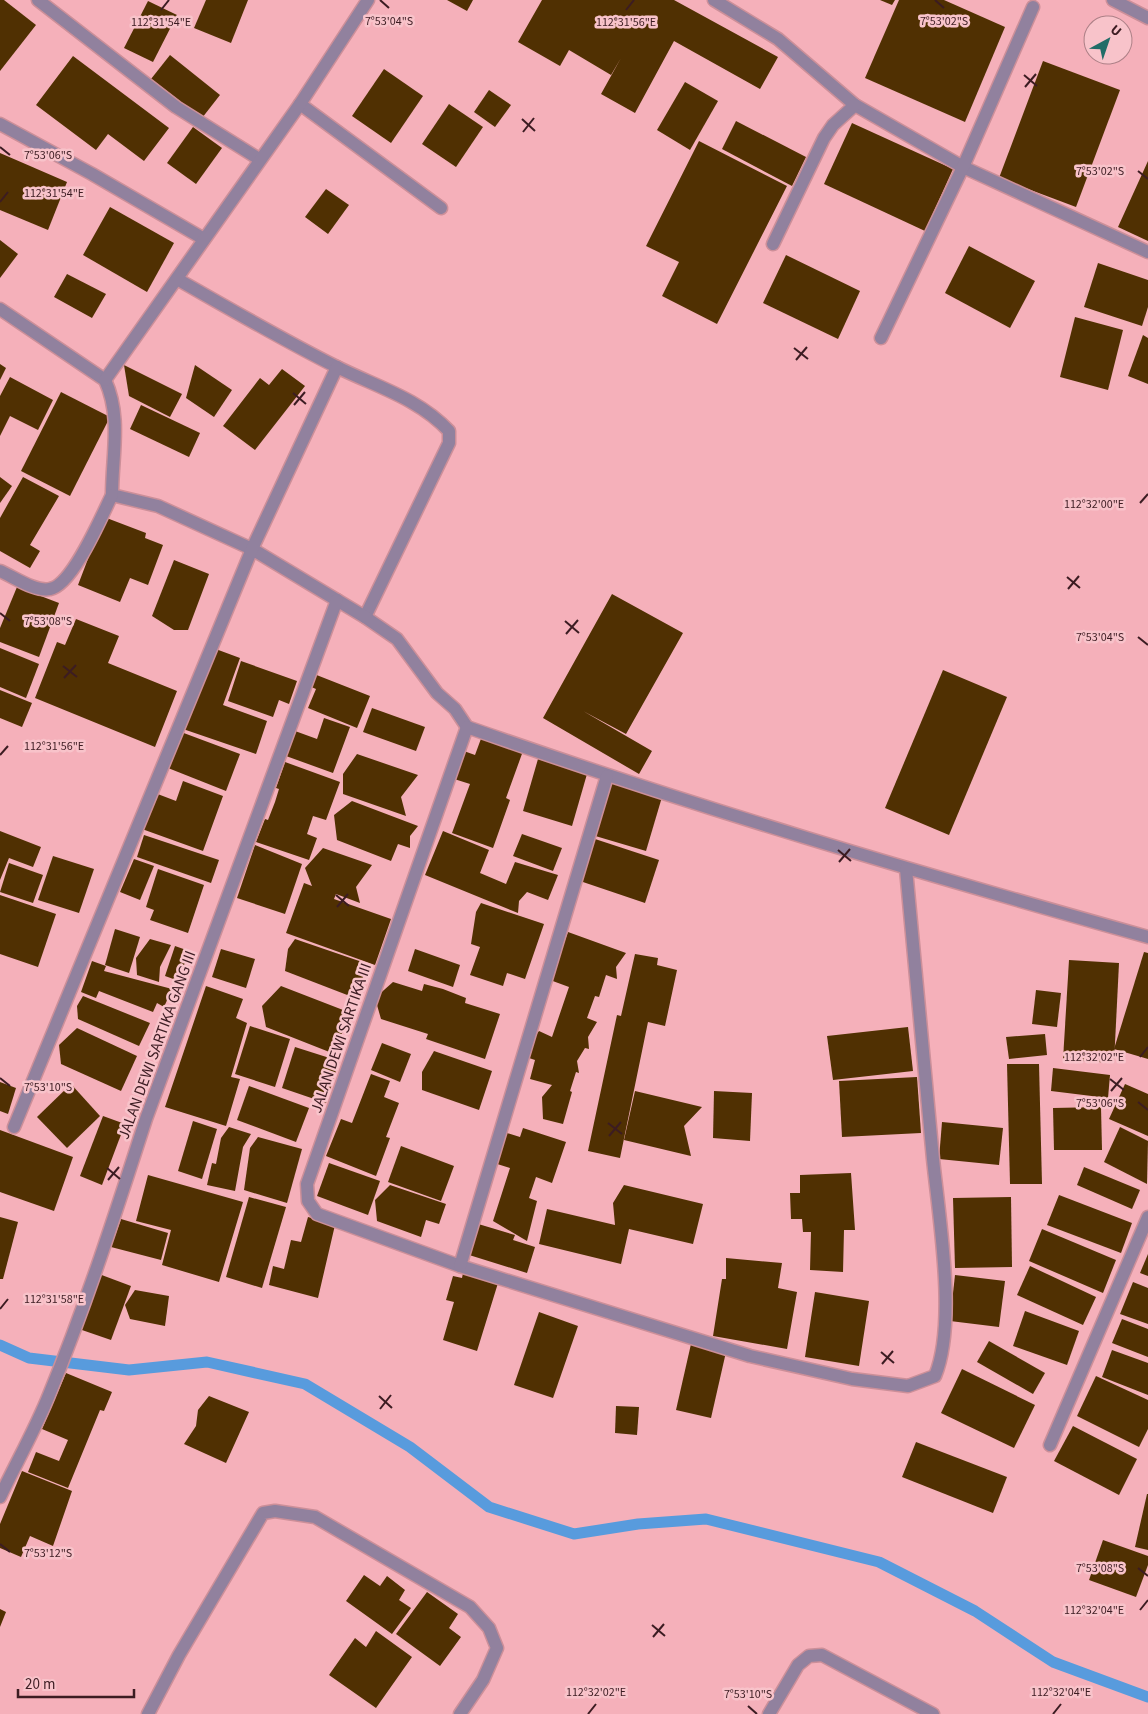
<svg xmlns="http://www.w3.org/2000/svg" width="1148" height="1714" font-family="'Source Sans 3',sans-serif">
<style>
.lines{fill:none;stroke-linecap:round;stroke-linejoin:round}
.stream{stroke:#589bdd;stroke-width:11}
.building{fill:#503002}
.service-casing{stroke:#cc8f99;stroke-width:15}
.minor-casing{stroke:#cc8f99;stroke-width:15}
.service{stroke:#91819e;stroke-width:12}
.minor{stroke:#91819e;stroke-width:12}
.ticks{fill:none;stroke:#3c1c22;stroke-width:2}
.labels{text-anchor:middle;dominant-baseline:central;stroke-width:5;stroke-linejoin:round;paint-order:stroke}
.street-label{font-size:16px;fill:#3c1c22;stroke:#f8c3ca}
.ticks-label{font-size:12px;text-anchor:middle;fill:#3c1c22;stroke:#f8c3ca;stroke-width:5;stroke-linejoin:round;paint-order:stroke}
</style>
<rect width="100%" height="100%" fill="#f5b0ba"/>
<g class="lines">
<!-- stream -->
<polyline class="stream" points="0,1345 29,1358 129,1370 207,1362 305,1384 410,1447 489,1507 574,1534 638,1524 706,1519 879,1562 975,1611 1053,1662 1148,1697"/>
</g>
<!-- building -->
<g class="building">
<polygon points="0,0 4,0 36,25 0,71"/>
<polygon points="206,0 248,0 231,43 194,28"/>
<polygon points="447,0 473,0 467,11"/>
<polygon points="542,0 674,0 778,57 760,89 674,41 635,113 601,94 621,58 611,75 569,50 560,66 518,42"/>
<polygon points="880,0 895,0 892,5"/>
<polygon points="899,0 944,0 1005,27 965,122 865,78"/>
<polygon points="148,1 177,15 153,62 124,48"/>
<polygon points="170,55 220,95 202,118 151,79"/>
<polygon points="73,56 169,128 144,161 108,134 96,150 36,105"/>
<polygon points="1043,61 1120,90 1076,207 999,178"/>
<polygon points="384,69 423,96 391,143 352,116"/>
<polygon points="685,82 718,101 690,150 657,130"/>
<polygon points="489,90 511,105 495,127 474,112"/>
<polygon points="449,104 483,127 456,167 422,144"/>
<polygon points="736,121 806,157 792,186 722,149"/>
<polygon points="852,123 953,169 925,231 824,184"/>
<polygon points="193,127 222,148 196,184 167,163"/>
<polygon points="699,141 787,186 717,324 662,296 679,262 646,246"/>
<polygon points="0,153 67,182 48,230 0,210"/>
<polygon points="1148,161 1148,241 1118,227"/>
<polygon points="326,189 349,205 328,234 305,217"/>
<polygon points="110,207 174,243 147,292 83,255"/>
<polygon points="0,240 18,254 0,278"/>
<polygon points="969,246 1035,281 1010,328 945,293"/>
<polygon points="786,255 860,291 838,339 763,303"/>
<polygon points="1098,263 1148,280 1148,307 1142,326 1084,307"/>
<polygon points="67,274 106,294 92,318 54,297"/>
<polygon points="1075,317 1123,330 1108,390 1060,377"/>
<polygon points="1143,335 1148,338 1148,384 1128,376"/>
<polygon points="0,364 6,368 0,380"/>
<polygon points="124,365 182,394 170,417 129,396"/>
<polygon points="195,365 232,390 214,417 186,398"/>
<polygon points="282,369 305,386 255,450 223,426 260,378 269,385"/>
<polygon points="10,377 53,400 38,430 10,416 0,436 0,396"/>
<polygon points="61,392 110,417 70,496 21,471"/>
<polygon points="141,405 200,433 189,457 130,429"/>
<polygon points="0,477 12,486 0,503"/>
<polygon points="23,477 59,496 30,545 40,551 30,568 0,551 0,518"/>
<polygon points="104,517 146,533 145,538 163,545 148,585 130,578 120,602 78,585"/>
<polygon points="174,560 209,574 188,630 174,630 152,616"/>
<polygon points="17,587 59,603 39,657 0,642 0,628"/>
<polygon points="612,594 683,633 626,734 583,711 652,751 639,774 543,718"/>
<polygon points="76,619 119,636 108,663 177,691 155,747 35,698 57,642 65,645"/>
<polygon points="0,648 39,664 26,698 0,687"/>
<polygon points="213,648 240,658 223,705 267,721 256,754 183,729"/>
<polygon points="241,661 297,681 289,704 279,700 273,717 228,701"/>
<polygon points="943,670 1007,697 949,835 885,808"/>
<polygon points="314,674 370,696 357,728 308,708 316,689 309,686"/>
<polygon points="0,690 32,703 22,727 0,718"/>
<polygon points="372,708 425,727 416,751 363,732"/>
<polygon points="324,718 350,727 333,773 286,756 295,731 317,739"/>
<polygon points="181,732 240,754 226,791 168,768"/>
<polygon points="482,736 523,751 506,798 510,800 493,848 452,833 470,784 451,778 461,750 475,755"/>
<polygon points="357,754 418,775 401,797 406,816 343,794 343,774"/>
<polygon points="538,759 587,774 572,826 523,811"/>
<polygon points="285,762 340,782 326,820 313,816 307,834 317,838 309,860 256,842 265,819 268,820 275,802 279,789 276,788"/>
<polygon points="183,781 223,796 203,851 142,829 155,793 176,801"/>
<polygon points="608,781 662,797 646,851 592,835"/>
<polygon points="352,801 418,826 410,836 410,848 398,844 391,861 337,840 334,815"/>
<polygon points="0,831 41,847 33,867 9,858 0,880"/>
<polygon points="443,831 489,850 480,873 506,884 515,862 558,875 548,900 527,892 519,901 518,913 425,875"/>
<polygon points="522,834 562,848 553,871 513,856"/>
<polygon points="144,835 219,860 211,883 137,857"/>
<polygon points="592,838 659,860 645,903 577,880"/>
<polygon points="255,845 302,864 285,914 237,898"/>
<polygon points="323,848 372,865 356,887 360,903 336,894 334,899 391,919 375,965 286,933 304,883 312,886 305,868"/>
<polygon points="53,856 94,869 79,913 38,900"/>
<polygon points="134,859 154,866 140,900 120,892"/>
<polygon points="9,863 43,875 33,903 0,892"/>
<polygon points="158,869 204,885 188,933 150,920 154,910 146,907"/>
<polygon points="0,895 56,914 38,967 0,954"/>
<polygon points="481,903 544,924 525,979 507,973 503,986 470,975 480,947 471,944 476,912"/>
<polygon points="115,929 140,937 129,973 105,965"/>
<polygon points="568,932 626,953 616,967 617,979 606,975 599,997 595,996 587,1018 597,1022 588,1037 589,1049 585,1048 577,1061 579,1073 576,1072 570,1091 572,1092 563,1124 543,1119 542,1097 552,1085 530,1079 535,1060 529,1058 528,1046 539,1031 552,1037 569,987 550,980"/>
<polygon points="150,939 171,945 160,967 159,982 137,975 136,958"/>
<polygon points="295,939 368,964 355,998 285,971 288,949"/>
<polygon points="175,946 189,951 179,981 165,976"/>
<polygon points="221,949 255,959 246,988 212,977"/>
<polygon points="415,949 460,965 453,987 408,971"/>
<polygon points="1144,952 1148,953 1148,1059 1114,1049"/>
<polygon points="635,954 658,958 657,965 677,970 665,1026 648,1022 620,1158 588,1151 617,1015 621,1016"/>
<polygon points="1069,960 1119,963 1114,1063 1063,1060"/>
<polygon points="92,961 106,966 104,971 172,989 164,1007 157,1003 153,1012 99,991 96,998 81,992"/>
<polygon points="393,982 422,991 424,984 443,989 466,998 465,1003 500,1014 485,1059 426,1039 428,1034 381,1019 375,998"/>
<polygon points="206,986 243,999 236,1018 247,1023 231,1077 240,1079 226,1126 165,1107"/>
<polygon points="281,986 356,1015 339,1037 337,1055 266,1027 262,1006"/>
<polygon points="1036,990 1061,993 1057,1027 1032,1024"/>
<polygon points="83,996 150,1023 139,1046 78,1019 77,1006"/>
<polygon points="250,1026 290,1039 275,1087 235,1074"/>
<polygon points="908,1027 913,1071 833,1080 827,1036"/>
<polygon points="77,1028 137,1056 121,1091 61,1064 59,1045"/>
<polygon points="1045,1034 1047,1055 1009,1059 1006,1037"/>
<polygon points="382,1043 411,1054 400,1082 371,1070"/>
<polygon points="295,1047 339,1061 326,1103 282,1088"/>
<polygon points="434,1051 492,1071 479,1110 422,1090 422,1072"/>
<polygon points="1007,1064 1039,1064 1042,1184 1010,1184"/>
<polygon points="1053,1068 1110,1075 1108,1098 1051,1091"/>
<polygon points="371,1074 390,1081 384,1097 399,1103 386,1137 390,1138 376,1176 326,1156 341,1119 352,1123"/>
<polygon points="917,1077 921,1133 842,1137 839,1081"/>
<polygon points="0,1082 16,1088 8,1114 0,1111"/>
<polygon points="71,1084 100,1116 67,1148 37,1117"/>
<polygon points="1125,1084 1148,1094 1148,1136 1109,1119"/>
<polygon points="249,1086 309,1108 296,1142 237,1120"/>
<polygon points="635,1091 702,1107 684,1126 691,1156 624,1140"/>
<polygon points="714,1091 752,1093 750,1141 713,1138"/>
<polygon points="1101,1107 1102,1150 1054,1150 1053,1108"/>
<polygon points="103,1116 125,1124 102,1185 80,1176"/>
<polygon points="193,1121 217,1129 202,1179 178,1171"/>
<polygon points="942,1122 1003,1128 999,1165 939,1159"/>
<polygon points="229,1127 251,1134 243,1147 235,1191 207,1185 212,1163 216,1164 221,1138"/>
<polygon points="1120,1127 1148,1141 1147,1184 1104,1162"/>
<polygon points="523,1128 566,1142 552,1183 536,1177 529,1198 537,1201 527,1241 493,1221 510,1168 494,1163 504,1132 520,1137"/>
<polygon points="0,1130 73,1157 54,1211 0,1192"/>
<polygon points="258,1137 302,1149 287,1203 244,1190 250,1148"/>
<polygon points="401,1146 454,1166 441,1201 388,1182"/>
<polygon points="329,1163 380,1181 368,1215 317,1196"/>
<polygon points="1084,1167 1140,1190 1132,1209 1077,1185"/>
<polygon points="851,1173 855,1230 844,1230 843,1272 810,1270 811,1232 803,1232 802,1219 791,1219 790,1193 800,1193 800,1175"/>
<polygon points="148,1175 243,1202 219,1282 162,1265 171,1230 136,1221"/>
<polygon points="390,1185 446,1204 439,1224 426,1220 421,1237 377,1221 375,1200"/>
<polygon points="624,1185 703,1204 693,1244 629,1229 621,1264 539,1244 547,1209 615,1225 613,1203"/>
<polygon points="1059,1195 1132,1223 1121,1253 1047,1225"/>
<polygon points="249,1197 286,1207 262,1288 226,1277"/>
<polygon points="1011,1197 1012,1267 955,1268 953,1198"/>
<polygon points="0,1217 18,1222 3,1279 0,1279"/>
<polygon points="308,1217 335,1225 318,1298 269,1285 273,1266 284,1269 291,1240 301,1242"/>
<polygon points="121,1219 168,1233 161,1260 111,1247"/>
<polygon points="475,1223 515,1235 513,1240 535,1247 527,1273 466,1254"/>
<polygon points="1042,1229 1116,1260 1103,1293 1029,1261"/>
<polygon points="1148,1254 1148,1276 1140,1273"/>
<polygon points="726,1258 782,1263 778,1288 797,1292 787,1349 713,1336 722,1279 726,1279"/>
<polygon points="1030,1266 1096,1297 1083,1325 1017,1295"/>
<polygon points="463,1273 498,1283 477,1351 443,1340 454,1302 446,1300 453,1276 462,1278"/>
<polygon points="99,1274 131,1286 111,1340 79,1329"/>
<polygon points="955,1275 1005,1281 999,1327 950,1321"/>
<polygon points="1133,1282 1148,1288 1148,1324 1120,1314"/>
<polygon points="135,1290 169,1296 165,1326 130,1319 125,1305"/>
<polygon points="815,1292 869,1301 859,1366 805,1357"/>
<polygon points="1025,1311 1079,1331 1067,1365 1013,1346"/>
<polygon points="539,1312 578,1326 553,1398 514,1385"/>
<polygon points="1122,1319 1148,1329 1148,1357 1112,1343"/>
<polygon points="989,1341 1045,1373 1033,1394 977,1362"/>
<polygon points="691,1344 726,1352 711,1418 676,1410"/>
<polygon points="1112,1350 1148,1363 1148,1395 1102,1377"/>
<polygon points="962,1369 1035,1405 1014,1448 941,1413"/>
<polygon points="66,1373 112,1392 104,1411 100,1410 68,1488 28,1472 36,1452 59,1461 68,1440 42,1429"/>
<polygon points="1096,1376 1148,1400 1148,1429 1139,1447 1077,1416"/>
<polygon points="209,1396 249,1412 226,1463 184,1444 196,1426 198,1410"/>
<polygon points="616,1406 639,1407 637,1435 615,1433"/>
<polygon points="1073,1426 1137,1459 1119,1495 1054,1461"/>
<polygon points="916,1442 1007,1477 993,1513 902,1477"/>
<polygon points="22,1471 72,1491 53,1546 30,1536 21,1557 0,1548 0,1524"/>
<polygon points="1147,1494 1148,1494 1148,1550 1135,1547"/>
<polygon points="1103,1540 1148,1556 1148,1565 1136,1597 1089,1580"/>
<polygon points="364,1575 380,1586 387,1576 405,1590 399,1600 411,1608 392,1634 346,1601"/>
<polygon points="427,1592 458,1614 449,1628 461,1637 440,1666 396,1634"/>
<polygon points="0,1609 6,1612 0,1627"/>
<polygon points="376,1631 412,1657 376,1708 329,1675 355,1638 366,1647"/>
</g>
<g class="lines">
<defs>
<polyline id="service" points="1113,0 1148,18"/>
<g id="minor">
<polyline points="38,0 176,107 259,159"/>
<polyline points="714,0 778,39 855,105 963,167 1148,252"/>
<polyline points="300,104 441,208"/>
<polyline points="0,124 92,174 204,239"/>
<polyline points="773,244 824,138 833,125 855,105"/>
<path d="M 177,279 C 230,309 283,340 337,367 C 377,387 418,398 449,431 L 449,443 L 365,617"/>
<path d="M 0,309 L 105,380 C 122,417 112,455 112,495 L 158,506 L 252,549 L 365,617 L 397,639 L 437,693 L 455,709 L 467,727 C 691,806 919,873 1148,937"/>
<polyline points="881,338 963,167 1033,7"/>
<polyline points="105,380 300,104 368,0"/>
<path d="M 0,571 C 14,577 35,592 50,589 C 73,585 102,515 112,495"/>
<path d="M 467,727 L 307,1184 L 308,1201 L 317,1214 L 460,1266 L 750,1356 L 852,1379 L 908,1386 L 935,1376 C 957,1323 939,1218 933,1159 C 924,1062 915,966 906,869"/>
<polyline points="14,1127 252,549 337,367"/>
<polyline points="460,1266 607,776"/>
<polyline points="1050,1445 1148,1217"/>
<path d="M 0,1497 C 16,1463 35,1430 49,1395 C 86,1305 116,1212 146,1119 L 337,600"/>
<polyline points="148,1714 179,1655 263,1513 275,1511 315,1517 470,1607 489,1628 497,1648 483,1680 460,1714"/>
<polyline points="769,1714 798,1665 809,1656 822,1655 933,1714"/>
</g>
</defs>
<!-- service casing -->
<use href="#service" class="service-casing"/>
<!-- minor casing -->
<use href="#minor" class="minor-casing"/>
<!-- service -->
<use href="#service" class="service"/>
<!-- minor -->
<use href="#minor" class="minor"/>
</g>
<!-- ticks -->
<path class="ticks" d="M 380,0 L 389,8M 935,0 L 944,8M 161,10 L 169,0M 626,10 L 634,0M 1024,75 L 1037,86M 1025,87 L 1036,74M 522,119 L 535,131M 523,132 L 534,118M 0,147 L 10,155M 1138,171 L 1148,179M 0,202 L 8,192M 794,348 L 808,359M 796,360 L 807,347M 293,393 L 306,404M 294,405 L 305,392M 1140,503 L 1148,494M 1067,577 L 1080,588M 1068,589 L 1079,576M 0,613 L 10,621M 565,621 L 579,633M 566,634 L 578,620M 1138,637 L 1148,645M 63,666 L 77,677M 64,678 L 76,665M 0,755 L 8,746M 838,850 L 851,861M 839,862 L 850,849M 336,895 L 349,906M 337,907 L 348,894M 1140,1057 L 1148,1047M 0,1078 L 10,1086M 1110,1079 L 1124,1090M 1111,1091 L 1122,1078M 1138,1102 L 1148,1110M 608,1123 L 622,1134M 609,1136 L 621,1122M 107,1168 L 120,1179M 108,1180 L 119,1167M 0,1309 L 8,1299M 881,1352 L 894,1363M 882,1364 L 893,1351M 379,1396 L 392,1408M 380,1409 L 391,1395M 0,1544 L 10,1552M 1138,1568 L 1148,1576M 1140,1610 L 1148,1600M 652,1625 L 665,1636M 653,1637 L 664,1624M 748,1706 L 757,1714M 588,1714 L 596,1704M 1053,1714 L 1061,1704"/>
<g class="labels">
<!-- street labels -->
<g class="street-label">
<text transform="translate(341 1038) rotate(-71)">JALAN DEWI SARTIKA III</text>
<text transform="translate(157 1045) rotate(-70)">JALAN DEWI SARTIKA GANG III</text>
</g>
</g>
<g class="ticks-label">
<text x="389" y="25">7°53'04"S</text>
<text x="944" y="25">7°53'02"S</text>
<text x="161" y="26">112°31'54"E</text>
<text x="626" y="26">112°31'56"E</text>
<text x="48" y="159">7°53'06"S</text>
<text x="1100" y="175">7°53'02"S</text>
<text x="54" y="197">112°31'54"E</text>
<text x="1094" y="508">112°32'00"E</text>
<text x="48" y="625">7°53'08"S</text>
<text x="1100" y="641">7°53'04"S</text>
<text x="54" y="750">112°31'56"E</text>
<text x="1094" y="1061">112°32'02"E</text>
<text x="48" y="1091">7°53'10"S</text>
<text x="1100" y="1107">7°53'06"S</text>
<text x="54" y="1303">112°31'58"E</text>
<text x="48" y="1557">7°53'12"S</text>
<text x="1100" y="1572">7°53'08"S</text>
<text x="1094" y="1614">112°32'04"E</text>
<text x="596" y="1696">112°32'02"E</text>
<text x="1061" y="1696">112°32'04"E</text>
<text x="748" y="1698">7°53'10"S</text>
</g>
<!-- north arrow -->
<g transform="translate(1108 40) rotate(40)"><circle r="24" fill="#f8c3ca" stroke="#ad8087"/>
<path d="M0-4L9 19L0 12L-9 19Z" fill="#226d68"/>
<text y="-8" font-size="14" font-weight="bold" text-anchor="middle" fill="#3c1c22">U</text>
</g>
<!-- scale -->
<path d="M18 1689v8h116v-8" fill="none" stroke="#3c1c22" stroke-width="2.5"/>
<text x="25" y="1689" font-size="15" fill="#3c1c22" stroke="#f8c3ca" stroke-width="4" paint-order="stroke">20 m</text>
</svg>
